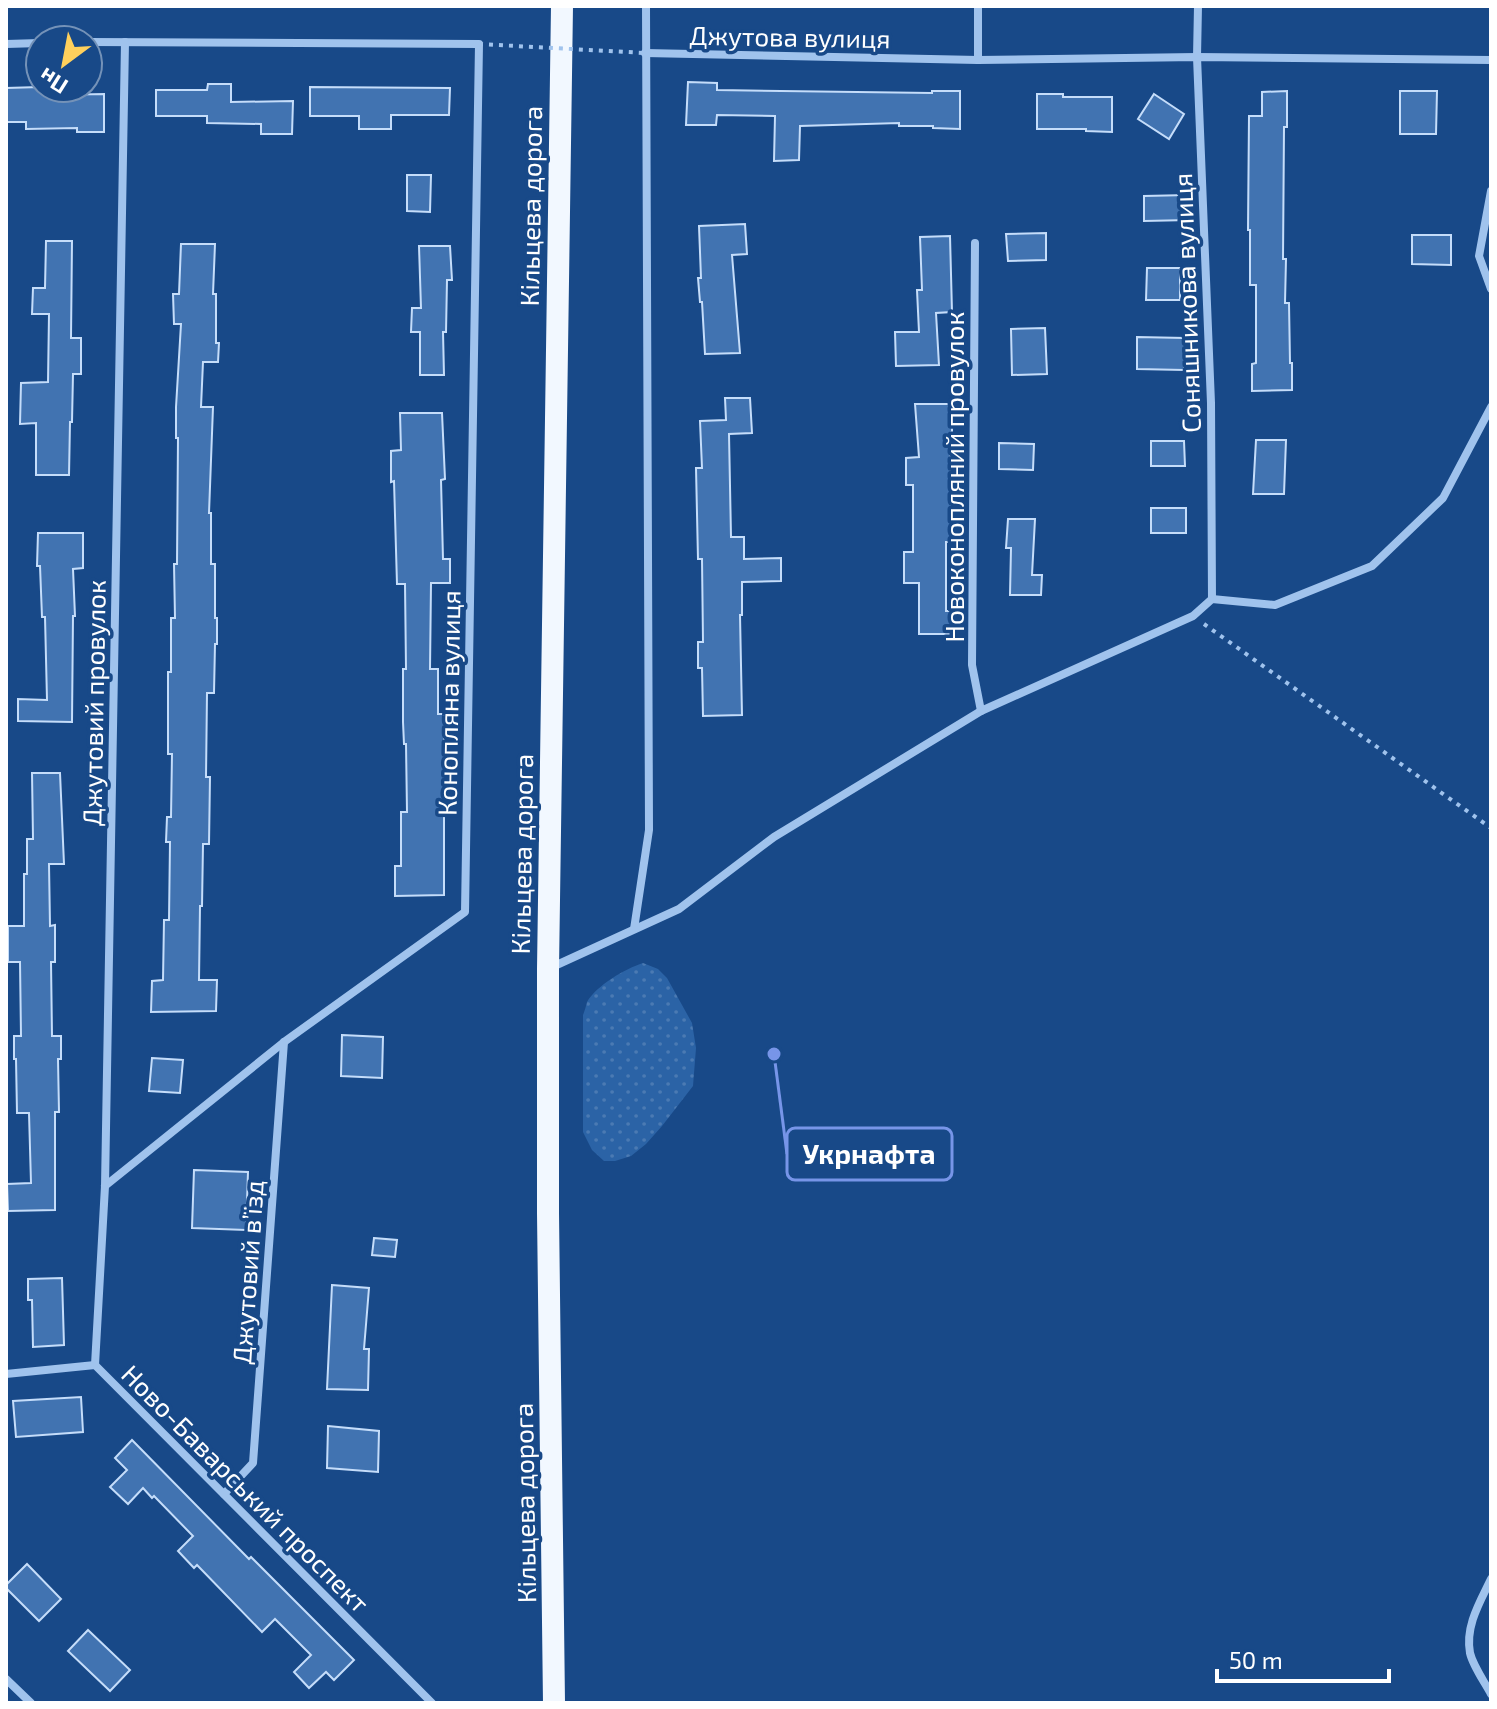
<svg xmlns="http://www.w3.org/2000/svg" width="1497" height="1709" font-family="'Exo 2',sans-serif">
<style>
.grass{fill:url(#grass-dots)}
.building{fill:#4173b1;stroke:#c5ddfa;stroke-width:2}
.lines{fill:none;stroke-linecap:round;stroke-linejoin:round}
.path{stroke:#a0c3ed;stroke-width:4;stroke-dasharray:4 6;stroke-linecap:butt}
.minor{stroke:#a0c3ed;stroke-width:8}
.trunk{stroke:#f2f8ff;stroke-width:22}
.path-bridge{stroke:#a0c3ed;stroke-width:4;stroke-dasharray:4 6;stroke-linecap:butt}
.labels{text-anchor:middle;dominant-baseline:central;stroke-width:7;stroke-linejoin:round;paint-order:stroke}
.street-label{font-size:26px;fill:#fff;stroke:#184988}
.leader{fill:none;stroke:#7795e8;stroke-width:3}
.callout-dot{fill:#7795e8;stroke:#184988;stroke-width:3}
.callout{fill:#184988;stroke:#7795e8;stroke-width:3}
.callout-label{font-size:28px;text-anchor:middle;font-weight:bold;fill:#fff}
</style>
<defs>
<pattern id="grass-dots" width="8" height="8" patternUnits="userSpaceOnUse" patternTransform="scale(2)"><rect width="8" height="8" fill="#2b63a6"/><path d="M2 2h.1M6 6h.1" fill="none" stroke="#4b7ab3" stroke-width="1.8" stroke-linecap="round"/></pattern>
</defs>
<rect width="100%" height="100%" fill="#184988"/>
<!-- grass -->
<path class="grass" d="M 643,963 L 658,969 L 667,978 L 692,1023 L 696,1048 L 693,1086 L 662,1126 L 646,1144 L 631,1156 L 615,1161 L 604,1161 L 592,1150 L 583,1132 L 583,1015 C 584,1013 587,1003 587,1002 C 597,985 625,969 643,963 Z"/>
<!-- building -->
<g class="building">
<polygon points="688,82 717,83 717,90 932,93 932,91 960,91 960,129 933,128 933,126 899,126 899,123 800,126 799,160 774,161 775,116 717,115 716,125 686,125"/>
<polygon points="208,84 231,84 231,102 293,101 292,134 261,134 261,124 207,123 207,116 156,116 156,90 207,90"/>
<polygon points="40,87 53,88 53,95 104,94 104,132 77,132 77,128 26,129 26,122 6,122 6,88"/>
<polygon points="310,87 450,88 449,115 391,115 391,129 359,129 359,116 310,116"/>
<polygon points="1287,91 1287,127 1284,127 1283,259 1286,259 1285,303 1289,303 1290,363 1292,363 1292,390 1252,391 1252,364 1256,363 1256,285 1250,285 1250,230 1248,230 1249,116 1262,116 1262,92"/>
<polygon points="1400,91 1437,91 1436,134 1400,134"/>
<polygon points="1037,94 1063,94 1063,97 1112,97 1112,132 1086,131 1086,129 1037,129"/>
<polygon points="1154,94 1184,114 1169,139 1138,119"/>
<polygon points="407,175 431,175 430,212 407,211"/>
<polygon points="1188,195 1189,220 1144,221 1144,196"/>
<polygon points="745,224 747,254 732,255 740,353 705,354 702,302 700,302 698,278 701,278 699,226"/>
<polygon points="1046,233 1046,260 1008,261 1006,234"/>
<polygon points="1412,235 1451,235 1451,265 1412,264"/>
<polygon points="950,236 952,312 936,313 939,365 896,366 895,332 919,332 917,290 922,290 920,237"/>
<polygon points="46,241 72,241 71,338 81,338 81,374 73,374 72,422 70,422 69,475 36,475 36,423 20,424 21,383 48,382 49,314 32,314 33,288 45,288"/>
<polygon points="181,244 215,244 213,294 216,294 216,343 219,343 218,362 203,362 201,407 213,407 209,513 211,513 211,564 215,564 215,618 217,618 217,644 215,644 214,693 207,693 206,777 210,777 209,844 203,844 202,906 200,906 199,980 217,980 216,1011 151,1012 152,981 163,980 164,920 169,920 170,842 166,842 167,817 171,817 172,754 168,754 168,672 171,672 171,618 175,618 174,564 177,564 178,438 176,438 176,407 181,324 174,324 173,294 179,294"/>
<polygon points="419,246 450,246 452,280 447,280 446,332 443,332 444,375 420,375 420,332 411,332 412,308 421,308"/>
<polygon points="1147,268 1180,268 1180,300 1146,300"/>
<polygon points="1045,328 1047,374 1012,375 1011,329"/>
<polygon points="1137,337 1185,338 1184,370 1137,369"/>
<polygon points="725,398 750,398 752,433 729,434 731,537 744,537 744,559 781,558 781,581 742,582 742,615 740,615 742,715 703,716 702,668 698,668 698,642 703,642 702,559 698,559 696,468 702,468 700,421 726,420"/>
<polygon points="915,404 952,404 952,432 950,433 952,542 946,542 946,611 954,611 954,634 919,634 919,583 904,583 904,552 913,552 913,485 906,485 906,458 919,457"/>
<polygon points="400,413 442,413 445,479 441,480 443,559 450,559 450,583 431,583 430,669 438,669 438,714 444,714 444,895 395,896 395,866 401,866 401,812 407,812 406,744 404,744 403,722 403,669 406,669 405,584 397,584 394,481 391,482 391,451 401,450"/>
<polygon points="1256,440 1286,440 1284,494 1253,494"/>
<polygon points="1151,441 1184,441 1185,466 1151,466"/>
<polygon points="999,443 1034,444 1033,470 999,469"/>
<rect x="1151" y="508" width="35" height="25"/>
<polygon points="1008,519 1035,519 1032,575 1042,575 1041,595 1010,595 1011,548 1006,548"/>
<polygon points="38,533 83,533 83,568 73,569 75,616 73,616 72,722 18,721 18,699 47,700 45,617 42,617 40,566 37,566"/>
<polygon points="32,773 60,773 64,864 49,864 50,926 55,925 55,962 51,962 52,1036 61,1036 61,1059 58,1059 59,1112 55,1112 55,1210 8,1211 7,1184 31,1183 29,1113 17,1113 16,1059 14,1059 14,1036 21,1036 20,962 8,962 8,926 24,926 24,874 27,874 27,839 33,839"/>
<polygon points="342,1035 383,1037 382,1078 341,1076"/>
<polygon points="152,1058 183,1060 180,1093 149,1091"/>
<polygon points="194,1170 248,1172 246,1230 192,1228"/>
<polygon points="374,1238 397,1240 395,1257 372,1255"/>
<polygon points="62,1278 64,1345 33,1347 32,1300 28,1300 28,1279"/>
<polygon points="332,1285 369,1288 364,1349 369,1349 368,1390 327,1389"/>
<polygon points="81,1397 83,1432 16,1437 13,1401"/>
<polygon points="328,1426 379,1431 378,1472 327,1468"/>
<polygon points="132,1440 249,1559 251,1557 354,1660 334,1680 326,1672 309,1688 294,1672 311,1655 275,1619 262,1632 197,1565 194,1568 178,1551 193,1536 154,1496 152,1498 143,1488 128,1504 110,1487 127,1470 115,1458"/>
<polygon points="27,1564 61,1599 39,1621 6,1588 6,1585"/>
<polygon points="88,1630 130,1670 110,1691 68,1651"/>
</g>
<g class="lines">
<!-- path -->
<polyline class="path" points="1204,624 1491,828"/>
<!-- minor -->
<g class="minor">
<polyline points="978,6 978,60"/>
<polyline points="1198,6 1197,57 1211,403 1212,599"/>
<polyline points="88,42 479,44 465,912 284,1042 105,1186"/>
<polyline points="6,44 40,43"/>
<polyline points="645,53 978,60 1197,57 1491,60"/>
<polyline points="1491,191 1479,256 1491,289"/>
<polyline points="975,243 972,665 981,711"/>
<polyline points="634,929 649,830 646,6"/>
<polyline points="550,968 679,909 774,837 981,711 1193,616 1212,599 1275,605 1372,566 1443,498 1491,407"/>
<polyline points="95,1365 105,1186 125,42"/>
<polyline points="6,1374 95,1365 432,1703"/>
<polyline points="224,1494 253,1463 284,1042"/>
<path d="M 1491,1579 C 1480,1602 1465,1626 1470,1653 C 1473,1666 1484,1681 1491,1694"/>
<polyline points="6,1679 31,1703"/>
</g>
<!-- trunk -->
<polyline class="trunk" points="554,1703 548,1213 548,969 562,6"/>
<!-- path-bridge -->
<polyline class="path-bridge" points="479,44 645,53"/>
</g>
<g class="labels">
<!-- street labels -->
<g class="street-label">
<text transform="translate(790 36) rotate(1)">Джутова вулиця</text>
<text transform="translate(530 206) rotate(-89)">Кільцева дорога</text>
<text transform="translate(1186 303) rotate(-92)">Соняшникова вулиця</text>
<text transform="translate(953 477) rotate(-90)">Новоконопляний провулок</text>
<text transform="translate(93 703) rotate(-89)">Джутовий провулок</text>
<text transform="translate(448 703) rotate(-89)">Конопляна вулиця</text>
<text transform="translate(521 854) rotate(-89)">Кільцева дорога</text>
<text transform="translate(247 1272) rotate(-86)">Джутовий в’їзд</text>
<text transform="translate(246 1488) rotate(45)">Ново-Баварський проспект</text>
<text transform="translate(524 1503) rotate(-91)">Кільцева дорога</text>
</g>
</g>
<!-- callouts -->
<path class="leader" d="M774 1054L787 1154"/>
<circle class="callout-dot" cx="774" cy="1054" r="8"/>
<rect class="callout" x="787" y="1128" width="165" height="52" rx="8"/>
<g class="callout-label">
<text x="869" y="1164">Укрнафта</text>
</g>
<!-- border -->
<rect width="1497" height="1709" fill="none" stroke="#ffffff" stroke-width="16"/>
<!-- north arrow -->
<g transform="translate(64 64) rotate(212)"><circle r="38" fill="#184988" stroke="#7492b8" stroke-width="2"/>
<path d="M0-6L14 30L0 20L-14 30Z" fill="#ffd05c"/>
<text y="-12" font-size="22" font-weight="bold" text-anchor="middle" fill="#ffffff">Пн</text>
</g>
<!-- scale -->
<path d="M1217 1669v12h172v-12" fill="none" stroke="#ffffff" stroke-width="4"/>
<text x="1229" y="1669" font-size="24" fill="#ffffff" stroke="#184988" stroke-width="6" paint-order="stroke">50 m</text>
</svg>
